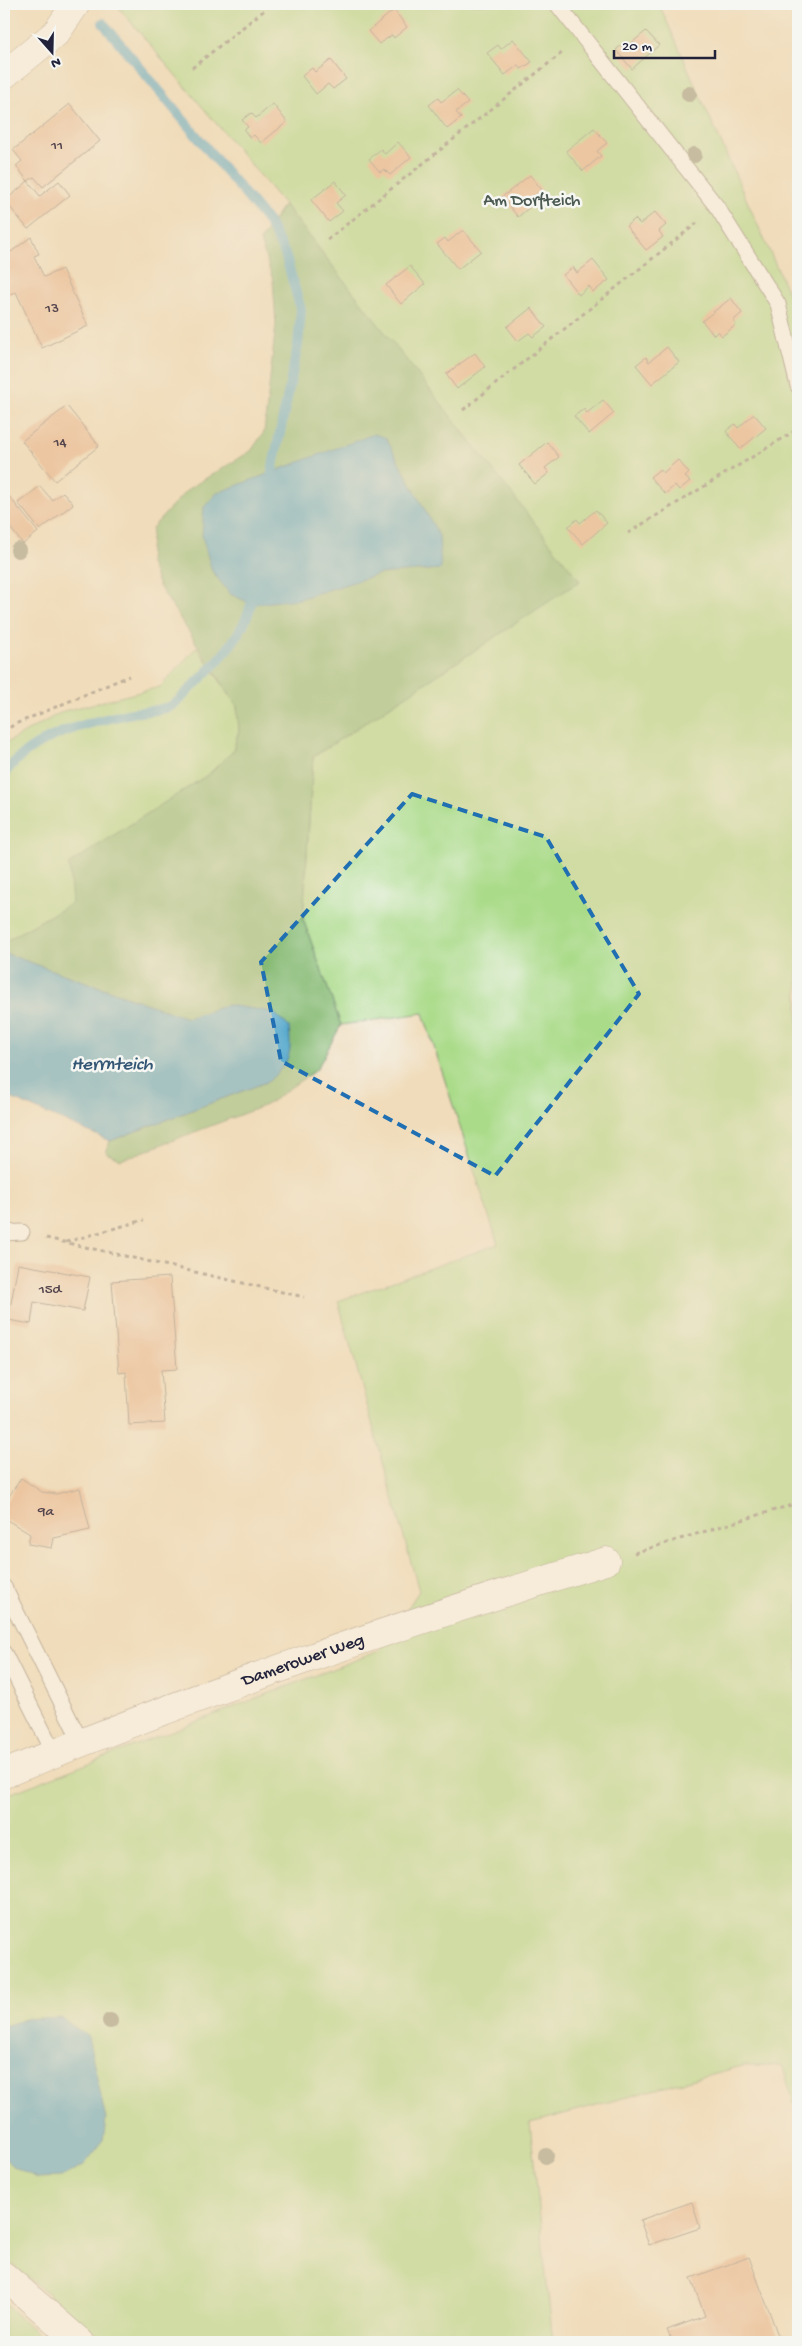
<svg xmlns="http://www.w3.org/2000/svg" width="802" height="2346" font-family="'Gochi Hand',sans-serif">
<style>
.green{fill:#aadb89;stroke:#667e62}
.forest{fill:#87bb75;stroke:#546e58}
.water{fill:#4fa5cb;stroke:#386483}
.lines{fill:none;stroke-linecap:round;stroke-linejoin:round}
.stream{stroke:#4fa5cb;stroke-width:10}
.building{fill:#e7aa82}
.lane-casing{stroke:#897f7a;stroke-width:17}
.street-casing{stroke:#897f7a;stroke-width:29}
.path{stroke:#897f7a;stroke-width:3;stroke-dasharray:4 4;stroke-linecap:butt}
.lane{stroke:#fff;stroke-width:15}
.street{stroke:#fff;stroke-width:28}
.tree{fill:#959481}
.marked{fill:none;stroke:#1f6fb2;stroke-width:4;stroke-dasharray:10 6;stroke-linejoin:round}
.labels{text-anchor:middle;dominant-baseline:central;stroke-width:5;stroke-linejoin:round;paint-order:stroke}
.number-label{font-size:15px;fill:#53444d}
.park-label{font-size:18px;fill:#4b5a52;stroke:#f6f6f2}
.street-label{font-size:18px;fill:#22223b;stroke:#f6f6f2}
.water-label{font-size:19px;font-style:italic;fill:#345675;stroke:#f6f6f2}
</style>
<rect width="100%" height="100%" fill="#f6f6f2"/>
<filter id="ink" filterUnits="userSpaceOnUse"><feTurbulence type="fractalNoise" baseFrequency=".02" numOctaves="2"/><feDisplacementMap in="SourceGraphic" scale="10" xChannelSelector="R" yChannelSelector="G"/><feConvolveMatrix kernelMatrix="1 2 1 2 8 2 1 2 1" color-interpolation-filters="sRGB"/></filter>
<filter id="wash" filterUnits="userSpaceOnUse"><feTurbulence type="fractalNoise" baseFrequency=".0096" numOctaves="4" result="noise"/><feDisplacementMap in="SourceGraphic" scale="20" xChannelSelector="R" yChannelSelector="G"/><feGaussianBlur stdDeviation="1.12" result="paint"/><feColorMatrix in="noise" values="0 0 0 0 0 0 0 0 0 0 0 0 0 0 0 0 0 1.4 0 .05"/><feComposite in="paint" operator="in"/></filter>
<g filter="url(#wash)">
<rect width="100%" height="100%" fill="#f0dcba"/>
<!-- green -->
<g class="green">
<polygon points="124,4 659,4 798,315 798,2116 782,2065 746,2065 530,2123 553,2342 107,2342 4,2258 4,1796 379,1651 419,1591 338,1301 498,1244 423,1013 341,1025 303,919 313,757 579,581 284,204 119,8"/>
<polygon points="197,647 237,706 239,730 233,751 72,903 4,942 4,744 64,711 160,687"/>
<polygon points="4,2303 41,2337 45,2342 4,2342"/>
</g>
<!-- forest -->
<polygon class="forest" points="284,204 580,581 313,757 303,919 341,1025 317,1069 266,1105 121,1160 106,1153 110,1141 269,1081 229,1005 187,1018 4,953 4,942 72,903 69,864 212,772 233,751 239,730 237,706 159,586 149,561 152,528 188,489 251,451 264,432 276,324 273,280 260,241"/>
<!-- water -->
<g class="water">
<polygon points="374,434 386,438 439,536 441,569 379,574 299,599 252,604 230,594 212,571 202,536 204,507 217,493"/>
<path d="M 4,953 L 187,1018 L 228,1005 L 273,1012 L 289,1027 C 292,1055 290,1061 269,1081 L 110,1141 L 4,1095 Z"/>
<polygon points="61,2017 88,2037 106,2119 103,2141 84,2165 61,2177 37,2178 11,2165 4,2157 4,2026 25,2019"/>
</g>
<g class="lines">
<!-- stream -->
<g class="stream">
<polyline points="103,23 268,222 285,254 301,310 298,345 269,486"/>
<path d="M 4,774 C 33,735 86,723 132,713 C 144,711 163,711 173,705 C 179,701 185,694 190,689 C 218,663 248,631 254,592"/>
</g>
</g>
<g id="blocks">
<!-- building -->
<g class="building">
<polygon points="394,10 407,27 394,38 392,35 379,44 368,31"/>
<polygon points="646,31 659,45 632,69 616,50 625,42 628,46"/>
<polygon points="513,39 532,62 521,69 518,65 505,75 487,53 498,45 501,49"/>
<polygon points="331,60 346,79 333,89 328,84 316,94 302,76 312,68 315,72"/>
<polygon points="457,90 468,103 456,112 461,118 447,129 429,105 438,98 441,102"/>
<polygon points="70,104 100,141 43,187 34,177 28,181 40,196 59,181 70,195 28,229 5,201 28,181 16,166 22,161 13,150"/>
<polygon points="273,104 287,122 261,143 254,135 250,138 244,130 248,127 242,120 251,113 256,118"/>
<polygon points="594,128 607,143 597,151 601,156 583,171 566,151"/>
<polygon points="398,142 411,157 390,175 384,169 380,172 369,159 381,149 385,154"/>
<polygon points="530,175 542,190 527,201 531,206 518,217 502,197"/>
<polygon points="335,181 346,195 336,203 343,211 329,222 311,200"/>
<polygon points="655,212 666,225 659,231 663,237 646,250 626,226 635,219 640,224"/>
<polygon points="463,230 481,251 458,269 437,244 445,238 448,242"/>
<polygon points="31,237 39,254 34,256 44,277 62,269 88,326 42,348 16,292 7,295 4,288 4,257"/>
<polygon points="593,260 609,280 593,292 589,286 579,295 563,275 573,267 577,273"/>
<polygon points="410,266 425,284 401,304 386,285"/>
<polygon points="731,298 742,313 733,321 736,325 722,336 718,331 714,335 702,321"/>
<polygon points="531,308 546,327 533,337 529,333 518,341 507,327"/>
<polygon points="667,347 679,362 652,384 636,365 646,357 649,362"/>
<polygon points="475,353 485,367 457,389 446,374"/>
<polygon points="603,400 614,413 589,434 574,416 584,409 587,413"/>
<polygon points="67,406 99,446 55,481 22,441"/>
<polygon points="754,414 766,428 740,449 726,431 735,424 738,428"/>
<polygon points="547,442 559,457 545,468 549,473 535,484 519,465"/>
<polygon points="678,460 689,473 685,477 690,481 679,490 675,485 665,494 650,477 660,469 663,473"/>
<polygon points="40,486 52,500 63,492 73,504 40,530 18,503"/>
<polygon points="4,490 38,532 23,544 4,520"/>
<polygon points="596,510 607,523 583,544 568,527 577,519 580,523"/>
<polygon points="18,1264 90,1277 83,1311 34,1302 31,1324 8,1320"/>
<polygon points="170,1277 177,1369 161,1370 165,1423 129,1425 126,1372 119,1373 112,1281"/>
<polygon points="21,1478 42,1492 56,1494 80,1488 90,1530 54,1538 52,1548 28,1544 30,1534 7,1520 4,1525 4,1504"/>
<polygon points="692,2202 700,2228 649,2245 640,2220"/>
<polygon points="749,2257 779,2338 766,2342 672,2342 667,2330 705,2316 691,2278"/>
</g>
</g>
</g>
<g filter="url(#ink)">
<use href="#blocks" fill-opacity="0" stroke="#897f7a" stroke-width="1"/>
<g class="lines">
<defs>
<g id="lane">
<polyline points="557,4 717,207 778,304 798,386"/>
<polyline points="4,1233 22,1232"/>
<polyline points="4,1587 81,1742"/>
<polyline points="4,1653 54,1753"/>
</g>
<g id="street">
<polyline points="4,75 56,33 76,4"/>
<path id="s1" d="M 4,1774 C 201,1692 403,1624 606,1561"/>
<polyline points="4,2276 80,2342"/>
</g>
</defs>
<!-- lane casing -->
<use href="#lane" class="lane-casing"/>
<!-- street casing -->
<use href="#street" class="street-casing"/>
<!-- path -->
<g class="path">
<polyline points="192,68 272,4"/>
<polyline points="327,240 563,52"/>
<polyline points="463,410 697,223"/>
<polyline points="628,533 798,429"/>
<polyline points="4,733 13,725 129,676"/>
<polyline points="46,1238 304,1297"/>
<polyline points="66,1242 144,1220"/>
<polyline points="634,1553 798,1503"/>
</g>
<!-- lane -->
<use href="#lane" class="lane"/>
<!-- street -->
<use href="#street" class="street"/>
</g>
<!-- trees -->
<g class="tree">
<circle cx="689" cy="94" r="8"/>
<circle cx="694" cy="155" r="8"/>
<circle cx="18" cy="550" r="8"/>
<circle cx="110" cy="2021" r="8"/>
<circle cx="546" cy="2156" r="8"/>
</g>
</g>
<!-- marked area -->
<path d="M0 0H802V2346H0ZM 412,794 L 546,837 L 639,994 L 495,1176 L 281,1061 L 261,962 Z" fill="#f0dcba" fill-opacity=".55" fill-rule="evenodd"/>
<path class="marked" d="M 412,794 L 546,837 L 639,994 L 495,1176 L 281,1061 L 261,962 Z"/>
<g class="labels">
<!-- number labels -->
<g class="number-label">
<text x="57" y="146">11</text>
<text x="52" y="309">13</text>
<text x="60" y="443">14</text>
<text x="50" y="1290">15d</text>
<text x="46" y="1512">9a</text>
</g>
<!-- park labels -->
<g class="park-label">
<text x="532" y="201">Am Dorfteich</text>
</g>
<!-- street labels -->
<g class="street-label">
<text stroke="none"><textPath href="#s1" startOffset="320">Damerower Weg</textPath></text>
</g>
<!-- water labels -->
<g class="water-label">
<text x="112" y="1065">Herrnteich</text>
</g>
</g>
<!-- margin -->
<rect width="802" height="2346" fill="none" stroke="#f6f6f2" stroke-width="20"/>
<!-- north arrow -->
<g transform="translate(52 52) rotate(160)" stroke="#f6f6f2" stroke-width="4" paint-order="stroke">
<path d="M0-4L9 19L0 12L-9 19Z" fill="#22223b"/>
<text y="-8" font-size="14" font-weight="bold" text-anchor="middle" fill="#22223b">N</text>
</g>
<!-- scale -->
<path d="M614 50v8h101v-8" fill="none" stroke="#22223b" stroke-width="2.5"/>
<text x="622" y="50" font-size="15" fill="#22223b" stroke="#f6f6f2" stroke-width="4" paint-order="stroke">20 m</text>
</svg>
